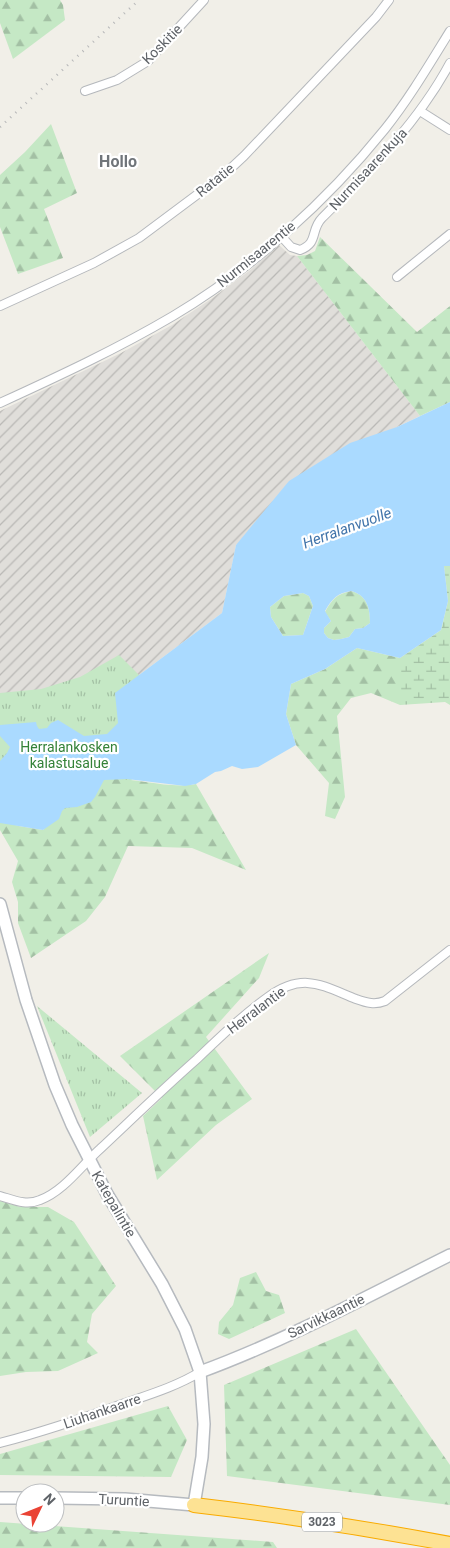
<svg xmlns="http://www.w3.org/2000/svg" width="450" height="1548" font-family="Roboto,sans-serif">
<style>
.industrial{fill:url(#industrial-furrows)}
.grass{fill:url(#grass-tufts)}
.forest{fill:url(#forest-firs)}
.wetland{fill:url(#wetland-marsh)}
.water{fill:#aadaff;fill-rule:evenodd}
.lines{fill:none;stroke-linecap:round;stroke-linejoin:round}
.street-casing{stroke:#b5b8bc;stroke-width:10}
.secondary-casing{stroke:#b6babf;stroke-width:14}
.highway-casing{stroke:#f9ab00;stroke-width:16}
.street{stroke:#fff;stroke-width:8}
.secondary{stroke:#fff;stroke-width:11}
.highway{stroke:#fde293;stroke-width:14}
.rail{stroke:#b6b7b8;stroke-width:2.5;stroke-dasharray:1 6;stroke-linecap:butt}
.labels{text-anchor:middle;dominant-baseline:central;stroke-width:4.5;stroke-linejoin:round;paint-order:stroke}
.shield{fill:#fff;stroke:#8f9295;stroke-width:1}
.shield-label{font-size:12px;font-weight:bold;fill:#5f6368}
.street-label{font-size:14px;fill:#5f6368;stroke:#fff}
.park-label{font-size:14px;fill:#348238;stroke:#fff}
.water-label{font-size:15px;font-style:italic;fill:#4174aa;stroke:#fff}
.quarter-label{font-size:16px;font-weight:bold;fill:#70757a;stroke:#fff}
</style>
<defs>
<pattern id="industrial-furrows" width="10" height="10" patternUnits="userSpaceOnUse" patternTransform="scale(1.25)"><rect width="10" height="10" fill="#e0deda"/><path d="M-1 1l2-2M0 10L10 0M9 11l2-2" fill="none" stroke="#b9b8b5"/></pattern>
<pattern id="grass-tufts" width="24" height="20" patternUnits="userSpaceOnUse" patternTransform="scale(1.25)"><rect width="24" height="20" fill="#c5e8c5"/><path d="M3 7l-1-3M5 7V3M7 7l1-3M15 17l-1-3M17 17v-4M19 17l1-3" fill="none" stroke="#a3c0a4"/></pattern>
<pattern id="forest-firs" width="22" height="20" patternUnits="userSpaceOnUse" patternTransform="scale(1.25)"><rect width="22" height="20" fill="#c5e8c5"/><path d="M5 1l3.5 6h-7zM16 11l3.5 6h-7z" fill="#a3c0a4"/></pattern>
<pattern id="wetland-marsh" width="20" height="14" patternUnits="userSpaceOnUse" patternTransform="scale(1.25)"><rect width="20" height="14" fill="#c5e8c5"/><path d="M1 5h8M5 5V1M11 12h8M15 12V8" fill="none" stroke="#a3c0a4"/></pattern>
</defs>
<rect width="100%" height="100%" fill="#f1efe8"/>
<!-- industrial -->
<polygon class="industrial" points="279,245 290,255 297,256 420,416 397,427 236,545 222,613 115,693 0,725 0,411 121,353 172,325 211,299 249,271"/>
<!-- grass -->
<g class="grass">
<polygon points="119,655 139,675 158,703 126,796 0,830 0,693 41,689 80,677"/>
<polygon points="37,1006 142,1093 90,1137"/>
</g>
<!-- forest -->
<g class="forest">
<polygon points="0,0 60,0 63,5 65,20 13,59 0,23"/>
<polygon points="51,124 77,193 44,209 63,258 18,274 0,227 0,175 25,152"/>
<polygon points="320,237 417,332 450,306 450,402 420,416 297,256 307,255 315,251"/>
<path d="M 351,591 C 367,595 370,608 370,623 L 363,628 L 355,629 L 349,637 L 341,639 L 334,640 L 328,638 L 324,633 L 324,628 L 331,621 L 325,612 C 332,599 337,594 351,591 Z"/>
<polygon points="303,593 309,596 313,606 303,635 283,636 271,617 270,607 284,596"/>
<polygon points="357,648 400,658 400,705 371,693 351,698 337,716 345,797 335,819 325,816 329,783 296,745 286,714 291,684 325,669"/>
<path d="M 114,779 C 141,779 170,789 196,784 L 246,870 L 192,848 L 128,846 L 105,897 L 86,921 L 31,958 L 18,923 L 18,902 L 12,882 L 18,861 L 0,830 L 0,823 L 43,830 L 65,808 L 77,807 L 91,802 L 104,780 Z"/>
<polygon points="269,953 259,978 206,1037 252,1099 216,1125 157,1180 143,1116 162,1098 120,1056"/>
<polygon points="0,1201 20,1207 48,1207 74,1222 116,1286 92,1314 87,1342 98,1353 58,1371 26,1372 0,1376"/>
<polygon points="256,1272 266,1291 279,1295 285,1313 229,1339 218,1334 219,1322 233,1305 240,1278"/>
<polygon points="356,1329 450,1465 450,1505 227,1476 224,1385"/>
<polygon points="168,1406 187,1440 171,1477 0,1475 0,1454"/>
<polygon points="0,1522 273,1542 277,1548 0,1548"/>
</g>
<!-- wetland -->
<polygon class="wetland" points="444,566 450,566 450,705 445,702 400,705 400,658 441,630 448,601"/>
<!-- water -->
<path class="water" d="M 450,402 L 450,566 L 444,566 L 448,601 L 441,630 L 400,658 L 357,648 L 325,669 L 291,684 L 286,714 L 296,745 L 258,767 L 242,769 L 232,766 L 221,771 L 215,772 L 196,784 L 185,786 L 127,779 L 104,780 L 95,797 L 91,802 L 77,807 L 65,808 L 62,811 L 59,819 L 43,830 L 0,823 L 0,761 L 7,753 L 10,747 L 0,736 L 0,725 L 36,722 L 37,726 L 39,729 L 47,728 L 51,723 L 58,720 L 84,736 L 107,734 L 118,723 L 115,693 L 222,613 L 236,545 L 289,481 L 350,443 L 397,427 ZM 351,591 C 367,595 370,608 370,623 L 363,628 L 355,629 L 349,637 L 341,639 L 334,640 L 328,638 L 324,633 L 324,628 L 331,621 L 325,611 C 332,599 337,593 351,591 ZM 303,593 L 309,596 L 313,606 L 303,635 L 283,636 L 271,617 L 270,607 L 284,596 Z"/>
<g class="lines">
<defs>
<g id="street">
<polyline points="85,91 117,80 148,61 204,0"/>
<polyline points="420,111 450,130"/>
<path d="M 281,236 L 291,247 L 300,250 C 319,243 310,230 322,218 C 369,171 418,123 450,63"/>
<polyline points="397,277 450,234"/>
<polyline points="0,306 94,263 139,238 210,185 229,170 244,156 376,17 389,0"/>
<path d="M 0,403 C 59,376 117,349 173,316 C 252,269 327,201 385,129 C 409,99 429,65 450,31"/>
<path d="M 0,1196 C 14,1200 26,1206 40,1200 C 64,1191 81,1166 100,1149 C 132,1119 164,1088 197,1059 C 220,1037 243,1015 268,997 C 303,972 321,985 356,999 C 367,1003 375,1005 385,1001 L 450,950"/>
<path d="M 0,1443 C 42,1432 84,1418 125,1403 C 151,1394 177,1386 200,1372"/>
</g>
<g id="secondary">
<polyline points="0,904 26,1000 55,1085 72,1125 107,1194 162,1284 185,1329 200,1372 204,1424 202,1457 194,1505 125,1499 55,1498"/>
<path d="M 200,1372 C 287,1340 368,1296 450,1255"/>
<polyline points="0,1498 25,1498"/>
</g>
<path id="highway" d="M 194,1505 C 280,1515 365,1528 450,1544"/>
</defs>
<!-- street casing -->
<use href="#street" class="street-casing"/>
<!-- secondary casing -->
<use href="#secondary" class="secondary-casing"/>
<!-- highway casing -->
<use href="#highway" class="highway-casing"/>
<!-- street -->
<use href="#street" class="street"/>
<!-- secondary -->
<use href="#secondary" class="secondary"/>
<!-- highway -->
<use href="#highway" class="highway"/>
<!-- rail -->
<polyline class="rail" points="0,127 139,0"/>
</g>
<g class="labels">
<!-- shield labels -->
<rect class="shield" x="302" y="1512.5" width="40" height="19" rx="4"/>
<g class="shield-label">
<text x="322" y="1522">3023</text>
</g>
<!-- street labels -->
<g class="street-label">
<text transform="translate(162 44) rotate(-45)">Koskitie</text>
<text transform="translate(368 169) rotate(-47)">Nurmisaarenkuja</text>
<text transform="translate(215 180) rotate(-39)">Ratatie</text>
<text transform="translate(256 254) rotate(-39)">Nurmisaarentie</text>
<text transform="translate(256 1010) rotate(-37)">Herralantie</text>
<text transform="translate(114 1204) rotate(60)">Katepalintie</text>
<text transform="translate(326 1316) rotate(-26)">Sarvikkaantie</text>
<text transform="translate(102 1411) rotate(-19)">Liuhankaarre</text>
<text transform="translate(124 1500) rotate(3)">Turuntie</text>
</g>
<!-- park labels -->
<g class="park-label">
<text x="69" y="747">Herralankosken<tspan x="69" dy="16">kalastusalue</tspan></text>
</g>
<!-- water labels -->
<g class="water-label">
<text transform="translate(347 528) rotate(-20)">Herralanvuolle</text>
</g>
<!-- quarter labels -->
<g class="quarter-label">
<text x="118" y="161">Hollo</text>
</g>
</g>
<!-- north arrow -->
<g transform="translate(40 1508) rotate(47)"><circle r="24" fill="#ffffff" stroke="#bfc1c3"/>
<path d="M0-4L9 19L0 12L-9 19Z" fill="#ea4335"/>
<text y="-8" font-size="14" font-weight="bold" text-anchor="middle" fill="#5f6368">N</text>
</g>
</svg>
